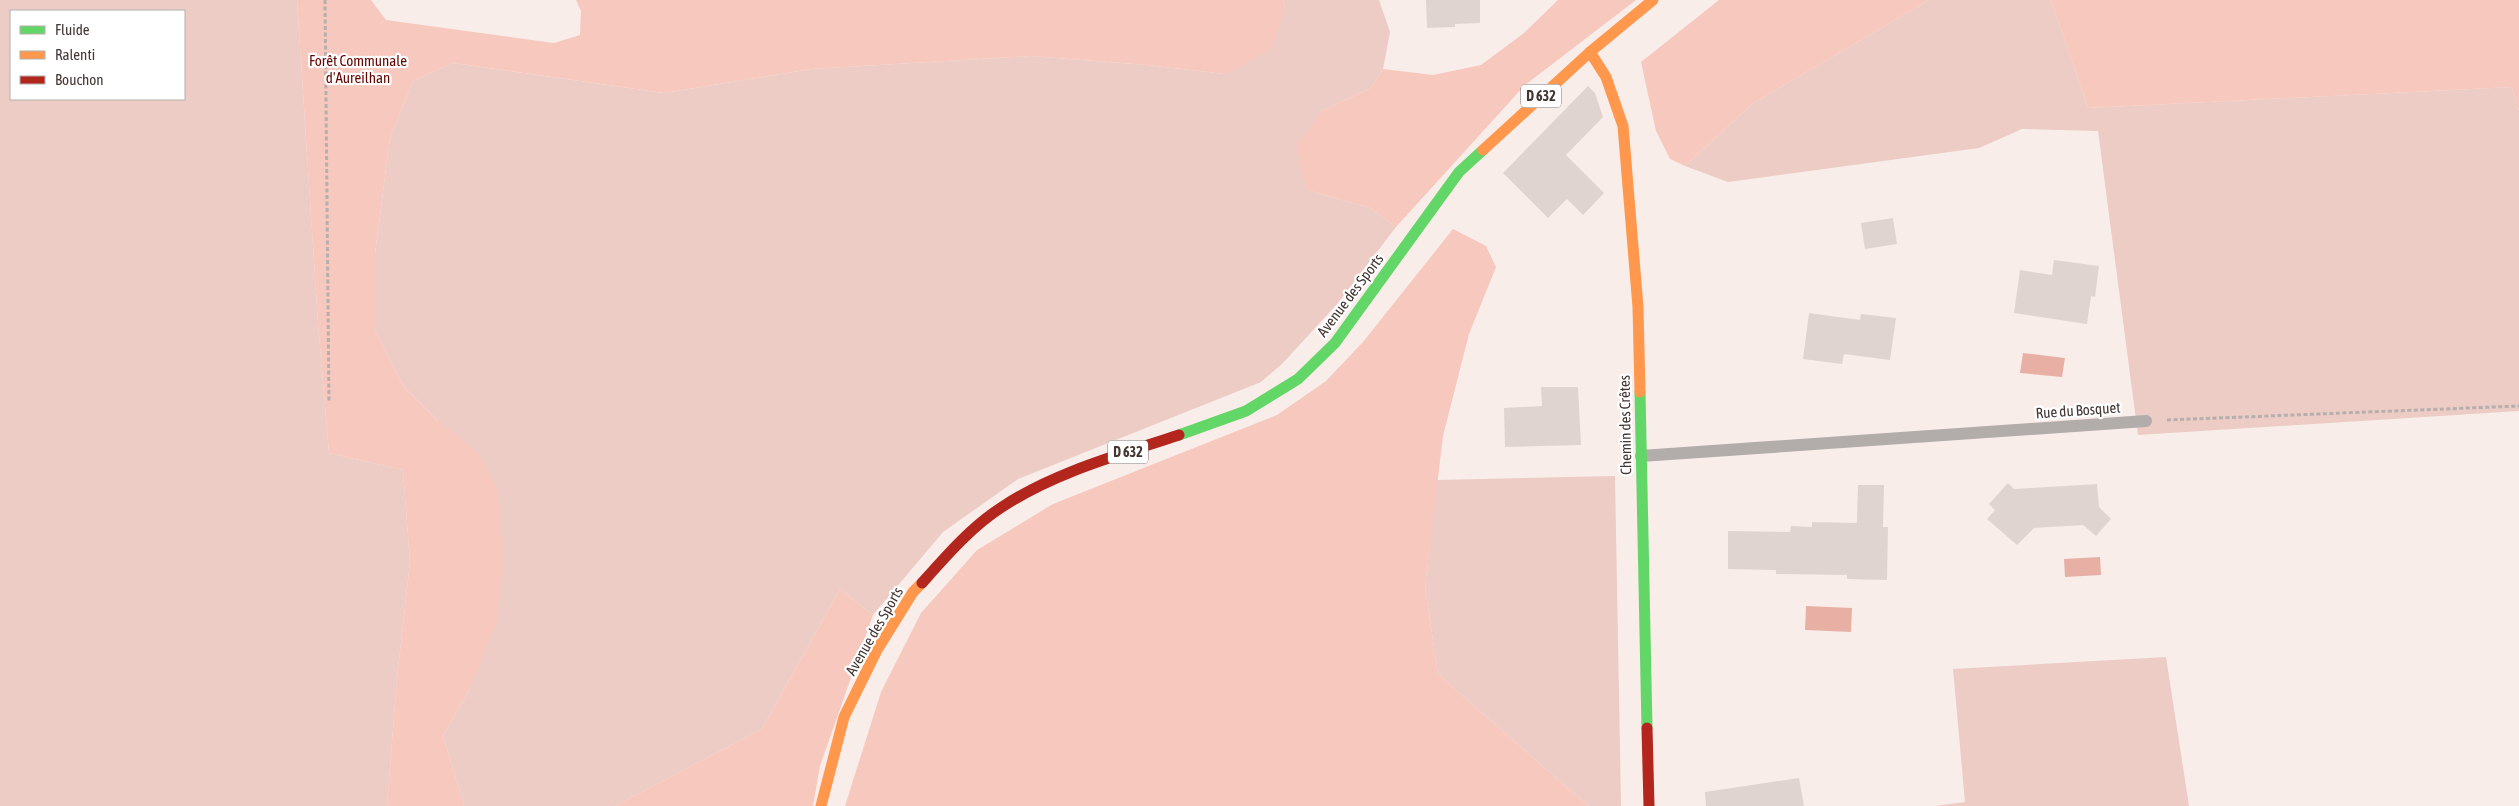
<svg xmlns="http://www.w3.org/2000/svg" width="2519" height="806" font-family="'Asap Condensed',sans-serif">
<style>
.green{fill:#ecccc5;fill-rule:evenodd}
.forest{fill:#f7c8bd}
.water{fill:#e8b0a5}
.building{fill:#e0d4d1}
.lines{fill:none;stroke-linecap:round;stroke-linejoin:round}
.path{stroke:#b6afae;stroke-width:3;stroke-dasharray:4 2.5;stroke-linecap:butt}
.lane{stroke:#b2acaa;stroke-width:12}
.fast{stroke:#63d668;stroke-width:11}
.slow{stroke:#ff974d;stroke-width:11}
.jam{stroke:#b3261e;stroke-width:11}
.labels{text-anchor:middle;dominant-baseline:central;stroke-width:4.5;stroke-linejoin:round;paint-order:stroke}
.shield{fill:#fff;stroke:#7b7270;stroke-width:1}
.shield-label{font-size:14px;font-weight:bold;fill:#433633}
.park-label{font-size:15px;fill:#630800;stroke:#fff}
.street-label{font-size:15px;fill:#433633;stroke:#fff}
</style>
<rect width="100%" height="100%" fill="#f9edea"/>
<!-- green -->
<g class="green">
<path d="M 0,0 L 297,0 L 318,323 L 329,453 L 403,470 L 410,562 L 397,678 L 387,806 L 0,806 ZM 11,11 L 184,11 L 184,99 L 11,99 Z"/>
<polygon points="1283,0 1379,0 1390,32 1383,69 1371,88 1322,111 1307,190 1370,208 1396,227 1338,303 1282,364 1261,382 1018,479 943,532 873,615 840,589 762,729 615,806 464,806 443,736 471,687 438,421 404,387 375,330 375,254 390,138 413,81 453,63 664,93 811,69 1030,56 1147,65 1225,74 1285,7"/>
<polygon points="1929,0 2051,0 2088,108 2512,87 2519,111 2519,411 2138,435 2098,131 2022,129 1979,148 1728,182 1685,166 1752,104"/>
<polygon points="1615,476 1621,806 1588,806 1438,674 1425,587 1437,480"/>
<polygon points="2166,657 2189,806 1935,806 1965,802 1953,669"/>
</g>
<!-- forest -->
<g class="forest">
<polygon points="297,0 371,0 386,20 554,43 580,35 581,11 576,0 1283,0 1285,7 1272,49 1225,74 1147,65 1030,56 811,69 664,93 453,63 413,81 390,138 375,254 375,330 404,387 438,421 479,453 498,491 502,561 497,621 471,687 443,736 464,806 387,806 397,678 410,562 403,470 329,453 318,323"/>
<polygon points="1558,0 1636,0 1525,85 1396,227 1370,208 1307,190 1296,146 1322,111 1371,88 1383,69 1433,75 1481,65 1524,33"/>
<polygon points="1719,0 1929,0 1752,104 1685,166 1670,159 1656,131 1641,62"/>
<polygon points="2051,0 2519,0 2519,111 2512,87 2088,108"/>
<polygon points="1453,229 1486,246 1496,267 1469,334 1443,436 1425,587 1438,674 1588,806 845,806 881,692 921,613 977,550 1053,504 1277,415 1326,381 1363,342"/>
<polygon points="840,589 873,615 820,766 813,806 615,806 762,729"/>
</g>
<!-- water -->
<g class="water">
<polygon points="2023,353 2065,358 2062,377 2020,373"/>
<polygon points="2100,557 2101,575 2065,577 2064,559"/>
<polygon points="1806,606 1852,608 1851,632 1805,630"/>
</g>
<!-- building -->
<g class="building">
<polygon points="1426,0 1480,0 1480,23 1455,24 1455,27 1427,28"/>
<polygon points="1588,86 1595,93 1603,117 1566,155 1604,193 1583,215 1567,199 1548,218 1503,173"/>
<polygon points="1893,218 1897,244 1865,249 1861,223"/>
<polygon points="2054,260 2099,266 2095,297 2091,296 2087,324 2014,313 2020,270 2052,275"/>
<polygon points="1809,313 1860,320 1861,314 1896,318 1890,360 1844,354 1842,364 1803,359"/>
<polygon points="1541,387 1578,387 1581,445 1505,447 1504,408 1542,406"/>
<polygon points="2008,483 2014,489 2097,484 2099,507 2111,519 2096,536 2083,525 2034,528 2017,545 1987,519 1995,510 1989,504"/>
<polygon points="1858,485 1884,485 1883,527 1888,527 1887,580 1847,579 1847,575 1776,574 1776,570 1728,569 1728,531 1790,532 1791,526 1812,527 1812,522 1857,523"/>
<polygon points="1799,778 1804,806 1706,806 1705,792"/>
</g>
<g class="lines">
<!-- path -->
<g class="path">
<polyline points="325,0 329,403"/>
<polyline points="2167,420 2519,406"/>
</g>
<!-- lane -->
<polyline class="lane" points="1641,456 2146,421"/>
<!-- fast -->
<g class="fast">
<polyline points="1640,392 1647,728"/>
<polyline points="1179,435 1246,411 1298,379 1335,343 1459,172 1483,150"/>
</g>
<!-- slow -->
<g class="slow">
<polyline points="1590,52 1606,77 1623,126 1638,307 1640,392"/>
<polyline points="1483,150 1590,52 1653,0"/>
<polyline points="821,806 844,717 877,650 913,592 922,583"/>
</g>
<!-- jam -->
<g class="jam">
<path d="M 922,583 C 946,556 971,527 1002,507 C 1055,472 1119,455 1179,435"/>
<polyline points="1647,728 1649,806"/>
</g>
</g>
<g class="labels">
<!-- shield labels -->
<g class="shield">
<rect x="1521" y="84.5" width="40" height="23" rx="4"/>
<rect x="1108" y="440.5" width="40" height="23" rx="4"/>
</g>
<g class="shield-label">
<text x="1541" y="96">D 632</text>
<text x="1128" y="452">D 632</text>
</g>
<!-- park labels -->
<g class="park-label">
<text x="358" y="60">Forêt Communale<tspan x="358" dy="17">d'Aureilhan</tspan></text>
</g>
<!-- street labels -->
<g class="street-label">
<text transform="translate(1350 295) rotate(-53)">Avenue des Sports</text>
<text transform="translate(2078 410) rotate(-4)">Rue du Bosquet</text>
<text transform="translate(1625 425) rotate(-91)">Chemin des Crêtes</text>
<text transform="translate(874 631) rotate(-60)">Avenue des Sports</text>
</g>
</g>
<!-- legend -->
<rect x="10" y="10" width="175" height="90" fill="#ffffff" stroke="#b4afad"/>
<rect x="20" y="26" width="25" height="8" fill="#63d668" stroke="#b4afad"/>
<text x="55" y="35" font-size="15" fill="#433633">Fluide</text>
<rect x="20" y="51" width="25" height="8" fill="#ff974d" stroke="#b4afad"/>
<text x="55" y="60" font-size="15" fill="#433633">Ralenti</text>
<rect x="20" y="76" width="25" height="8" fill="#b3261e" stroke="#b4afad"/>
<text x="55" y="85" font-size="15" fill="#433633">Bouchon</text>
</svg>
